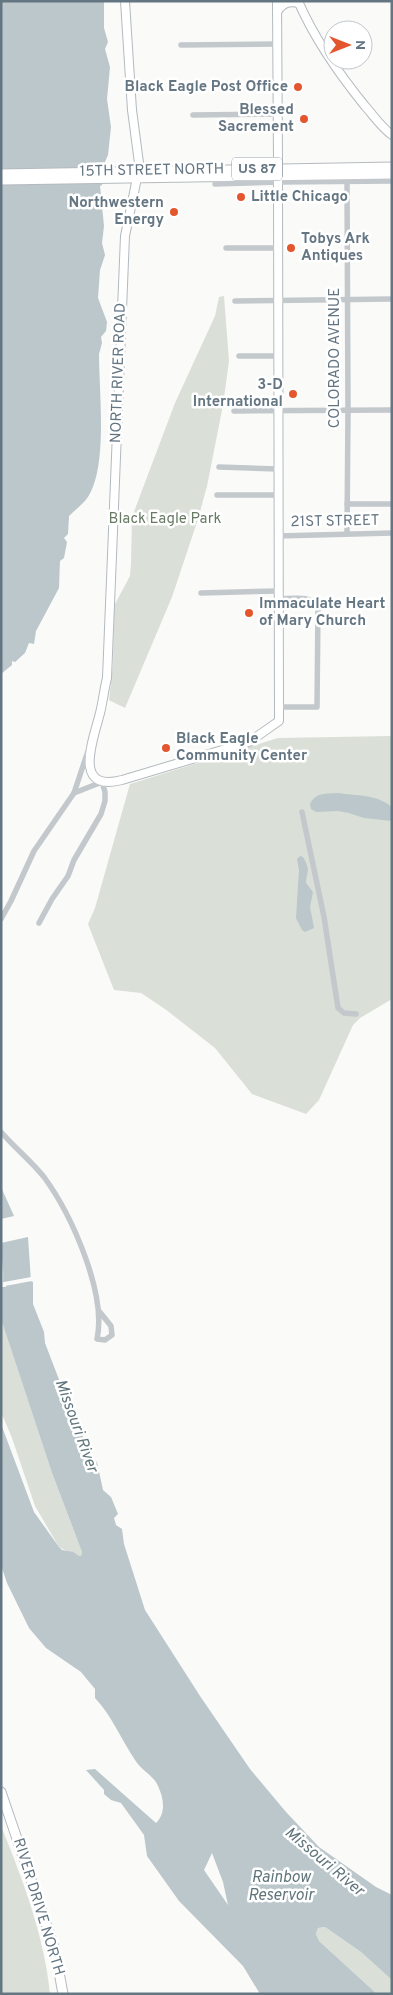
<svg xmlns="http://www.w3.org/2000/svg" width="393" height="1995" font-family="Overpass,sans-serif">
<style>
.green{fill:#dadfd7}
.water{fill:#bbc7cb;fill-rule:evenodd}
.pier{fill:#fafaf8}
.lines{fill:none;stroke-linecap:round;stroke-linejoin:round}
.secondary-casing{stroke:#b3babf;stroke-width:10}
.primary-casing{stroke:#b5babe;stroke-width:11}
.street{stroke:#c3c8cc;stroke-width:5.5}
.secondary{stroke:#fff;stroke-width:8}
.primary{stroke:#fff;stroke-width:9}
.secondary-bridge-casing{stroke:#b3babf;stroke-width:10;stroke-linecap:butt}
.secondary-bridge{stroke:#fff;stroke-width:8}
.poi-dot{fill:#e4572e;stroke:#fff;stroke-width:2}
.labels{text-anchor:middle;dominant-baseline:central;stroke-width:5;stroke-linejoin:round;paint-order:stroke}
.shield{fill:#fff;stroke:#939fa8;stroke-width:1}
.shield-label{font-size:14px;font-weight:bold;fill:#657683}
.poi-label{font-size:15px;font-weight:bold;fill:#657683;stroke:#fff;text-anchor:end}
.street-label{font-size:15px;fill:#657683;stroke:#fff}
.park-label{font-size:15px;fill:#687a64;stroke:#fff}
.water-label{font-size:16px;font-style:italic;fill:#60757c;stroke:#fff}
</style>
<rect width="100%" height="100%" fill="#fafaf8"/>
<!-- green -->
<g class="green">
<polygon points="224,296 229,361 223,405 207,486 198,519 172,597 125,708 109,700 113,665 114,606 130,576 131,563 132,517 175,403 215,316 219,297"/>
<polygon points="392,736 392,999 360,1018 353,1025 319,1100 306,1114 252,1094 215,1048 165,1009 141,993 114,990 88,924 95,908 130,784 278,738"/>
<path d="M 1,1319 L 52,1473 L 82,1552 L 81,1556 L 79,1557 C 73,1553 63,1550 59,1547 L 35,1506 L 12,1438 L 1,1412 Z"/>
<path d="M 1,1826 C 23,1880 44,1936 50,1994 L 1,1994 Z"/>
<polygon points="325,1927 361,1952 392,1980 392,1994 377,1994 319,1941 316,1934 318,1928"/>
</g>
<!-- water -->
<g class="water">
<path d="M 1,1 L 104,1 L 104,28 L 108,42 L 105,49 L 110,67 L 107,99 L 111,127 L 108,155 L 104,164 L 102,185 L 100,186 L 104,226 L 102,243 L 105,255 L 100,270 L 98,298 L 107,322 L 106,331 L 101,337 L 102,343 L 99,354 C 99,392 108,466 88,497 C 83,504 75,510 69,516 L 68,534 L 64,538 L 67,542 L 64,558 L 60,561 L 59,588 L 36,631 L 34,644 L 29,643 L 25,653 L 15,662 L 12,661 L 12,665 L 1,674 Z"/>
<path d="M 338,793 C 358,796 376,794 392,807 L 392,821 L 364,818 L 349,813 L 338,811 L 316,812 L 311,809 L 310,804 C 316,792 326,794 338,793 Z"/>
<path d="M 300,856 L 303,857 C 311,871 307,870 306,883 L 313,892 L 310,907 L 314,928 L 305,932 L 302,930 L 296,918 L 299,870 L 297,859 Z"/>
<polygon points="1,1187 14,1216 1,1219"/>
<path d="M 28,1237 L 31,1281 L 33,1282 L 33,1304 L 44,1332 L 45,1343 L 63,1390 C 69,1397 68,1406 74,1414 L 72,1420 L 81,1431 L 91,1456 L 97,1462 L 103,1490 L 111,1497 L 118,1514 L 114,1518 L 116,1525 L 122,1529 L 124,1544 L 145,1610 L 200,1696 L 250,1769 L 286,1812 L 319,1847 L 376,1887 L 392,1895 L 392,1980 L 361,1952 L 325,1927 L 318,1928 L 316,1934 L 319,1941 L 377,1994 L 260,1994 L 243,1966 L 179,1901 L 147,1856 L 144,1835 L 121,1803 L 111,1800 L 104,1794 L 104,1790 L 86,1770 L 95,1769 L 156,1823 C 166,1813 164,1799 158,1786 C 154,1776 141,1770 135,1760 C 121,1739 112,1716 95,1698 L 95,1689 L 81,1672 L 46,1648 L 29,1628 L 7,1583 L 1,1565 L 1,1424 L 34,1512 L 59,1547 L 62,1550 L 73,1552 L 79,1556 L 81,1556 L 82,1552 L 52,1473 L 1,1319 L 2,1287 L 6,1287 L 5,1282 L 3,1282 C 4,1269 1,1257 1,1243 ZM 212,1853 L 223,1882 L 228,1905 L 204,1870 Z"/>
</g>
<!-- pier -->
<polygon class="pier" points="31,1277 32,1281 5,1286 4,1282"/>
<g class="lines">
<defs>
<g id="secondary">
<path d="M 125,1 L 132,110 L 139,163 L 137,178 L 125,236 L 107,678 C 104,690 103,701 100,713 C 94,738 71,793 122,780 L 249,742 L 279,721 L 278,177"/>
<polyline points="277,1 278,162"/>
<path d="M 298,1 C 315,40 339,74 365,106 C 374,116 381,127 392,135"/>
<path d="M 277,12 C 283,3 288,1 299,3"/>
</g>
<g id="primary">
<polyline points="1,174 392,167"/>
<polyline points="1,180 392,174"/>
<polyline points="1,1792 55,1950 63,1994"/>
</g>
</defs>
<!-- secondary casing -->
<use href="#secondary" class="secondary-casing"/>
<!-- primary casing -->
<use href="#primary" class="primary-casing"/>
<!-- street -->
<g class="street">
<polyline points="181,45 278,44"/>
<polyline points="193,115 278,114"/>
<polyline points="215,184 278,182 392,181"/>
<polyline points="226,248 278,248"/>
<polyline points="235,301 392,299"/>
<polyline points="239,356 278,356"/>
<polyline points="234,411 392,410"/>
<polyline points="219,467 278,469"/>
<polyline points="217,495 278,495"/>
<polyline points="347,504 392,504"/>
<polyline points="347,534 348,410 347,181"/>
<polyline points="278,536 392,533"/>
<polyline points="201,593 278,591"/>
<path d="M 279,707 L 317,707 L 318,608 C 312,594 292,599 279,599"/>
<polyline points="302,812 324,917 338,1008 344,1013 356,1014"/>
<polyline points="1,919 11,901 34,851 74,793 88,751"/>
<polyline points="39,923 52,899 68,876 74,860 101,814 105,801 105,792 102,782 74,793"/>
<path d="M 1,1132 C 15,1148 31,1161 44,1177 C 71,1214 107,1293 97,1339 L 105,1340 L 112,1335 L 111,1326 L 99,1311"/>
</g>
<!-- secondary -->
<use href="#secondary" class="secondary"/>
<!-- primary -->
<use href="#primary" class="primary"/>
<defs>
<polyline id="secondary-bridge" points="278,177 278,162"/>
</defs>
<!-- secondary-bridge casing -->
<use href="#secondary-bridge" class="secondary-bridge-casing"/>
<!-- secondary-bridge -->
<use href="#secondary-bridge" class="secondary-bridge"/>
</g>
<!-- markers -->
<g class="poi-dot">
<circle cx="298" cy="87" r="5"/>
<circle cx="304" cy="119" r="5"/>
<circle cx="241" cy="197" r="5"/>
<circle cx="174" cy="212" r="5"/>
<circle cx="291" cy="248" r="5"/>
<circle cx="293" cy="394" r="5"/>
<circle cx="249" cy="613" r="5"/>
<circle cx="166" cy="748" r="5"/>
</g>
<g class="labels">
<!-- shield labels -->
<rect class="shield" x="232" y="157.5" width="50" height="23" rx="4"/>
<g class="shield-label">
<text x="257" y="169">US 87</text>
</g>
<!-- poi labels -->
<g class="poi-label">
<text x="288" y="87">Black Eagle Post Office</text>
<text x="294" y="110">Blessed<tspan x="294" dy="17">Sacrement</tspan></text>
<text x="251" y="197" text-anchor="start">Little Chicago</text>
<text x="164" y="203">Northwestern<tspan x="164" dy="17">Energy</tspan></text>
<text x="301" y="239" text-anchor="start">Tobys Ark<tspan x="301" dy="17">Antiques</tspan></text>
<text x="283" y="385">3-D<tspan x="283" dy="17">International</tspan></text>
<text x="259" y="604" text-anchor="start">Immaculate Heart<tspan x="259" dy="17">of Mary Church</tspan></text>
<text x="176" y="739" text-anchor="start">Black Eagle<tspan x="176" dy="17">Community Center</tspan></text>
</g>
<!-- street labels -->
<g class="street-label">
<text transform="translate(152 171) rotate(-1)">15TH STREET NORTH</text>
<text transform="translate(335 358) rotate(-90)">COLORADO AVENUE</text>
<text transform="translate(119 373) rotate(-88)">NORTH RIVER ROAD</text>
<text transform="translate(335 522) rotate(-1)">21ST STREET</text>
<text transform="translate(38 1907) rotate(73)">RIVER DRIVE NORTH</text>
</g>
<!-- park labels -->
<g class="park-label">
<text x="165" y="519">Black Eagle Park</text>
</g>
<!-- water labels -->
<g class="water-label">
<text transform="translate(76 1426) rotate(70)">Missouri River</text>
<text transform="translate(324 1862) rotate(40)">Missouri River</text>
<text x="281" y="1878">Rainbow<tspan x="281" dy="18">Reservoir</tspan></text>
</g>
</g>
<!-- border -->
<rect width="393" height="1995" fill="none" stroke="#657683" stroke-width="5"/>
<!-- north arrow -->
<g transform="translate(348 45) rotate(90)"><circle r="24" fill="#ffffff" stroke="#c1c8cd"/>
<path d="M0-4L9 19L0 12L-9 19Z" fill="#e4572e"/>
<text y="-8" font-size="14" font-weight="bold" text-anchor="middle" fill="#657683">N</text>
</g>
</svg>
